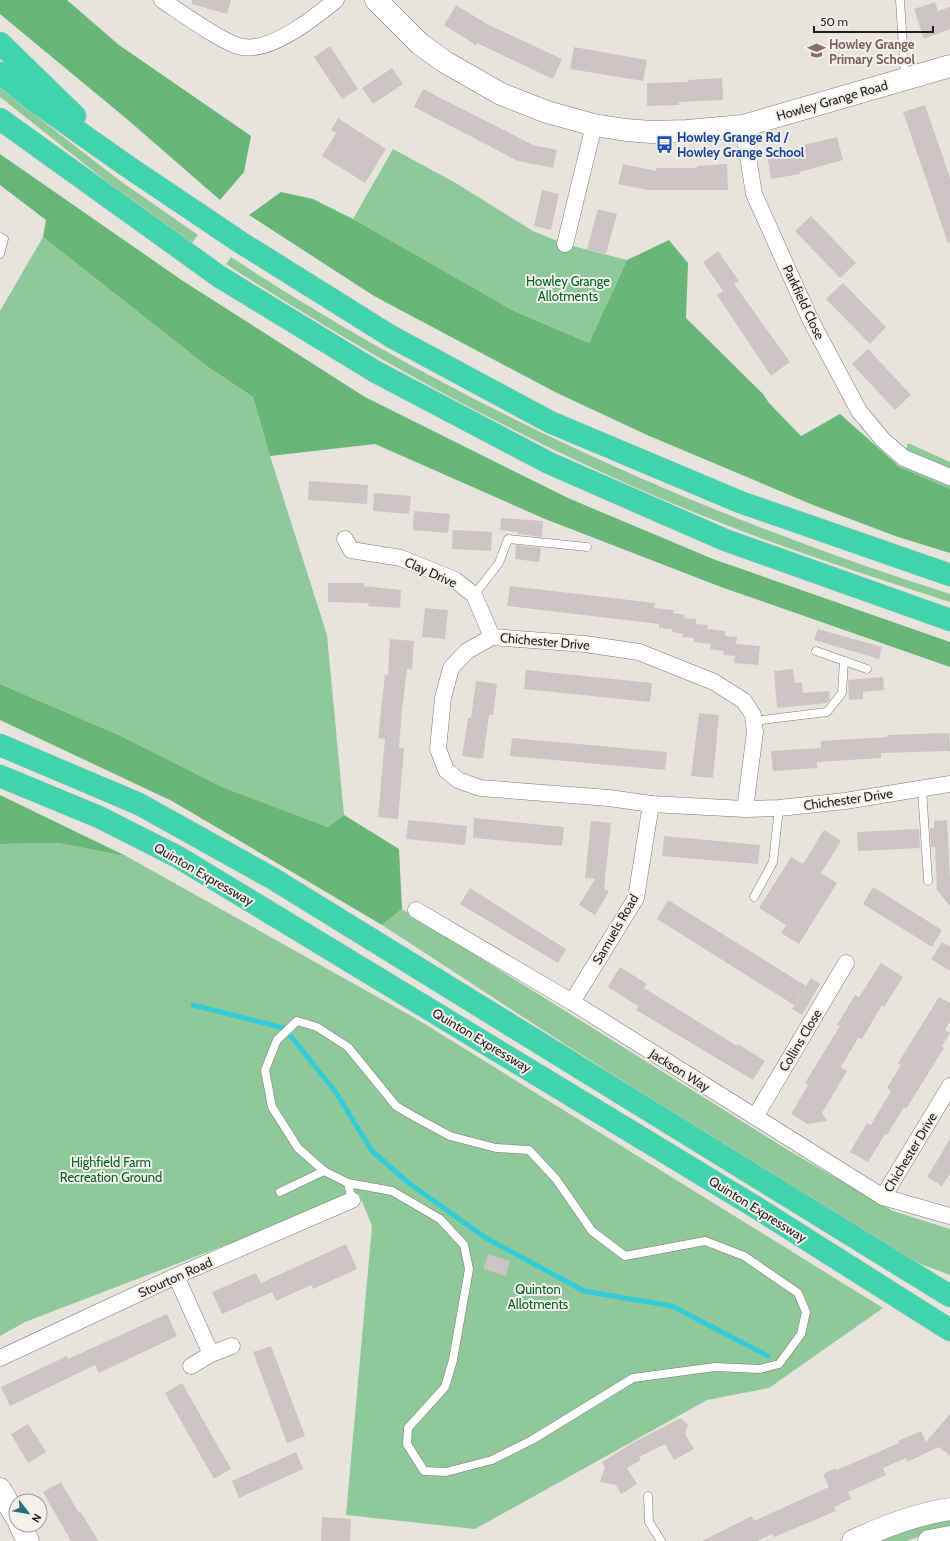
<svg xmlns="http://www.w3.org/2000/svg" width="950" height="1541" font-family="Cabin,sans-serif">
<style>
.green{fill:#8fc999}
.forest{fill:#67b677}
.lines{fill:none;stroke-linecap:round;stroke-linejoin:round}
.stream{stroke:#32cbd7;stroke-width:5}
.building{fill:#ccc4c4}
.lane-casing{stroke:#7a7772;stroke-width:9}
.street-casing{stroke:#7a7772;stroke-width:17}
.secondary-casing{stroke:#7a7772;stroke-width:23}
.highway-casing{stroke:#c0c0bf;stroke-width:23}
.lane{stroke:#fff;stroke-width:8}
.street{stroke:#fff;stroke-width:16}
.secondary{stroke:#fff;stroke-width:22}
.highway{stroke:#40d3ae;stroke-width:22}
.labels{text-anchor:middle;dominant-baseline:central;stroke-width:4;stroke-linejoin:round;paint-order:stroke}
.education-label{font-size:13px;font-weight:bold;fill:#785e54;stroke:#f4f1eb;text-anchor:start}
.street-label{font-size:13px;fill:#1e1d1b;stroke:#f4f1eb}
.transit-label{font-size:13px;font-weight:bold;fill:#164399;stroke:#f4f1eb;text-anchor:start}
.park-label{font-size:13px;fill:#016127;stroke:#f4f1eb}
</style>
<rect width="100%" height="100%" fill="#e7e4de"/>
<!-- green -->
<g class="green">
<polygon points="0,88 119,180 198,235 192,243 106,181 0,97"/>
<polygon points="393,149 454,182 533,231 565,244 627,260 589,343 514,311 353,219"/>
<polygon points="43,237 208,367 253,397 270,456 327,635 344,815 328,827 222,787 121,736 0,684 0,311"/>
<path d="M 231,257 C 454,403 697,514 950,594 L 950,602 C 853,571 756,539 662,499 C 510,434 365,354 226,264 Z"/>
<polygon points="908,443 950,462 950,515 894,486"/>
<polygon points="58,843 126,856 415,1018 883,1308 769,1388 707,1400 475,1529 346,1515 372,1226 359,1194 25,1322 0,1336 0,844"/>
<polygon points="402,909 788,1150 893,1211 950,1229 950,1275 902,1257 563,1043 382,925"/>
<polygon points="950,1520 950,1530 926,1534 907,1541 875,1541 887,1535"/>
</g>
<!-- forest -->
<g class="forest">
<polygon points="0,0 67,0 119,45 251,136 244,172 220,200 128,120 0,14"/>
<polygon points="0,154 183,281 365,397 568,498 713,559 950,642 950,667 721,587 545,519 375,444 270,456 253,397 208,367 43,237 46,220 0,185"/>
<polygon points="281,192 313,199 353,219 514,311 589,343 627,260 669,240 688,263 686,318 763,394 769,403 801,436 840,414 901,468 950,489 950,553 898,537 813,505 647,435 555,392 374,296 249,215"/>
<polygon points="0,684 121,736 222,787 328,827 344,815 399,849 402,909 382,925 172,801 0,720"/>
<polygon points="0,795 126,856 58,843 0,844"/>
</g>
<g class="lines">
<!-- stream -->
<g class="stream">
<polyline points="193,1005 284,1028"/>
<polyline points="289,1034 335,1091 372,1151 410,1184 486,1238 584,1291 672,1306 768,1356"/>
</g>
</g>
<!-- building -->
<g class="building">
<polygon points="192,0 231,0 227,14 192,4"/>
<polygon points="935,2 938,11 950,7 950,29 924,39 914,9"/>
<polygon points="456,5 487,24 562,59 553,79 477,43 476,45 444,25"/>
<polygon points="330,46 358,89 342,99 314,57"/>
<polygon points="574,47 647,60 643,81 570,69"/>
<polygon points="392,68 403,84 373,104 362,88"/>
<polygon points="722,78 723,100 679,102 679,105 647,106 647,83 688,82 688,80"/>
<polygon points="423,89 533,145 557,150 553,168 518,161 414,107"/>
<polygon points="925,105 950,178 950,242 948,243 903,112"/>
<polygon points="338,118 386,149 365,183 322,156 336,133 331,130"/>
<polygon points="837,137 843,160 800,172 800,174 771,179 767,155 805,148 804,145"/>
<polygon points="623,164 656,171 656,168 697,168 697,166 727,164 728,190 648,190 618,184"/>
<polygon points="542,190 559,194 551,230 534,226"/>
<polygon points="598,209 617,214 606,254 587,249"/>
<polygon points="811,216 856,263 840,278 795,231"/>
<polygon points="718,251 739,281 734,284 790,362 771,376 717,295 723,291 703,262"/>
<polygon points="843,283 886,327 870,344 826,299"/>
<polygon points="868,349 911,395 895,410 852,364"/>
<polygon points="309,481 368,485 367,504 308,500"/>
<polygon points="374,493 411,496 409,514 373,511"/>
<polygon points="414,511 450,514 448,533 413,530"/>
<polygon points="501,518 543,521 542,537 518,534 518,532 500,530"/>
<polygon points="453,530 492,532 491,551 452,549"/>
<polygon points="516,545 541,548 539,562 515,559"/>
<polygon points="328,583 364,583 364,586 401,590 400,608 368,606 369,603 328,602"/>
<polygon points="510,586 655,603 654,608 674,610 673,613 685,615 684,618 696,619 696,624 708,625 707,629 725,631 725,636 737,637 736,644 760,646 758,665 734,663 735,656 723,655 724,651 710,649 711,644 694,642 694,638 682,637 683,634 672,632 672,629 659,628 659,624 507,606"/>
<polygon points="425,608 448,610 445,639 422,637"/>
<polygon points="818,629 882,647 879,659 814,640"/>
<polygon points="390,639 414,641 412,670 407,669 402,710 399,748 404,748 398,819 378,817 385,739 378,738 385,675 388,675"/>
<polygon points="793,669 795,683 802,682 803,693 829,691 830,699 827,703 777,708 774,671"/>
<polygon points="526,670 652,683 650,702 524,689"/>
<polygon points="883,677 884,690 863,692 863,699 849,700 848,680"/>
<polygon points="476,681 497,684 493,715 489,715 483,759 462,756 468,718 471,718"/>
<polygon points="699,713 719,715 713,778 691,776"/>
<polygon points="949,733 950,751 881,753 881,758 817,762 817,768 773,771 771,751 821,748 821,741 887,737 887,735"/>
<polygon points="512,738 667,752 665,770 510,756"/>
<polygon points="474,818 564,827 562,846 473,838"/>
<polygon points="408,820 467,826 465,845 406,839"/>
<polygon points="947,820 950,881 950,906 937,890 935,847 931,847 930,828 934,828 934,821"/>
<polygon points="591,821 611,823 604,889 609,891 595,915 579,905 595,879 585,878"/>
<polygon points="919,829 920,848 858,851 857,832"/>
<polygon points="824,830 841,841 821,873 837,883 799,944 781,933 786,925 759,908 791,857 803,864"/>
<polygon points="664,836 760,845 758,864 662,856"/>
<polygon points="873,887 942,930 932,947 863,904"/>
<polygon points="470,888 566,949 558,963 460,904"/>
<polygon points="668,900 806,986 794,1005 657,919"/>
<polygon points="942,942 950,947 950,971 931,959"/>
<polygon points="881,963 903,977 884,1007 882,1005 862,1039 858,1038 841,1067 847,1071 822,1113 827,1121 808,1124 791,1114 808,1085 805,1083 840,1026 837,1025 855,995 859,997"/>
<polygon points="620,967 647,984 644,988 737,1046 738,1044 765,1061 753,1080 636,1010 638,1006 608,987"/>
<polygon points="811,978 820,984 802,1015 792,1009"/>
<polygon points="939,997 950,1003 950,1021 945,1030 950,1033 942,1046 944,1048 906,1109 904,1107 887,1135 885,1134 868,1162 850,1152 867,1123 871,1125 891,1091 887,1088 901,1065 898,1063"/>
<polygon points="950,1139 950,1173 942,1186 927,1177"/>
<polygon points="346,1244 357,1269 313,1289 311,1285 276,1301 272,1292 222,1314 212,1292 256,1273 261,1283"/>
<polygon points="488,1254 510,1261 506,1276 483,1269"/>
<polygon points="167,1314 177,1336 99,1373 95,1365 10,1406 1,1387 67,1356 68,1359"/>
<polygon points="271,1346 305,1436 287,1443 253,1352"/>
<polygon points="182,1383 231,1469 214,1479 165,1393"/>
<polygon points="950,1414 950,1456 939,1447 907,1462 906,1458 883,1468 886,1475 848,1492 851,1499 834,1507 836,1511 774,1537 772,1534 757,1541 702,1541 752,1516 754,1521 829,1487 823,1474 836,1468 837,1470 899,1443 898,1441 921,1431 926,1442"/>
<polygon points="681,1418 688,1425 685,1434 694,1449 674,1460 665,1444 639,1457 641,1460 627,1468 637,1484 621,1494 616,1485 600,1482 605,1467 602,1462 634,1442"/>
<polygon points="28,1424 46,1452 28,1463 11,1434"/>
<polygon points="296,1452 303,1469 239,1498 232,1481"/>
<polygon points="61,1482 79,1513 81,1512 98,1541 71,1541 43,1492"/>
<polygon points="322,1517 351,1519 350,1541 321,1541"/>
</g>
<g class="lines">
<defs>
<g id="lane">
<polyline points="900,0 905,78"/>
<polyline points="0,237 4,239 0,254"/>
<polyline points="474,595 499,563 508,539 587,547"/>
<polyline points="816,651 867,669"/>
<polyline points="754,721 827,712 842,693 844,661"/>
<polyline points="922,789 928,881"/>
<polyline points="754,897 773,862 779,808"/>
<polyline points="348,1183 392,1191 440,1219 464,1245 469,1269 453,1360 445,1387 408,1428 407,1444 424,1471 446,1472 492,1460 532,1440 633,1378 715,1367 760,1369 779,1364 801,1334 806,1312 798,1293 744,1256 705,1241 625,1256 592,1231 556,1179 529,1150 496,1148 450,1136 413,1116 396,1106 348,1047 317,1027 297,1021 277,1040 265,1070 272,1107 298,1148 324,1171 348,1183 352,1200"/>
<polyline points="280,1192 324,1171"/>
<polyline points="648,1496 649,1522 661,1541"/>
</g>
<g id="street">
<path d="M 162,0 C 179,11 225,45 243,47 C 272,52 315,17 336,0"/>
<polyline points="743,126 754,194 811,321 859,411 883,440 904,458 950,477"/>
<polyline points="565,244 594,125"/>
<polyline points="345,539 351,550 401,558 455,580 474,595 492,637"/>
<polyline points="745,809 755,732 753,715 744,701 714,682 639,652 585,644 492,637 467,651 451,668 443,698 438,749 446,770 458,780 480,788 609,798 651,804 745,809 779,808 845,801 950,784"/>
<polyline points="416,910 572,1002 883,1197 950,1216"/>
<polyline points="572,1002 636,898 651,804"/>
<polyline points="755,1117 846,963"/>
<polyline points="883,1197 950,1086"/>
<polyline points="176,1276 211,1354"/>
<polyline points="0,1358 176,1276 352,1200"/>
<polyline points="191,1366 211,1354 232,1346"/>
</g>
<g id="secondary">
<polyline points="376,0 420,44 445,62 501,94 547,112 594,125 626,130 651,132 687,131 743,126 950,66"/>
<polyline points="0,1489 16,1517"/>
<polyline points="20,1525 28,1541"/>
<path d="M 853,1541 C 883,1527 917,1514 950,1509"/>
<polyline points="929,1541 950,1537"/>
</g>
<g id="highway">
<polyline points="0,43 75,116"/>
<polyline points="0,73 32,99 127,166 240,242 392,337 550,422 740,502 950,575"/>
<polyline points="0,119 220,277 376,372 549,463 725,540 950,620"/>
<polyline points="0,745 139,804 272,878 950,1296"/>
<polyline points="0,776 99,817 178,857 757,1208 950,1330"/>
</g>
</defs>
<!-- lane casing -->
<use href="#lane" class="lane-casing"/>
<!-- street casing -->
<use href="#street" class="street-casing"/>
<!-- secondary casing -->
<use href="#secondary" class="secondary-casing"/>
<!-- highway casing -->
<use href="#highway" class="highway-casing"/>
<!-- lane -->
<use href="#lane" class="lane"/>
<!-- street -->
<use href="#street" class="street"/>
<!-- secondary -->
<use href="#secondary" class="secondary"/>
<!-- highway -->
<use href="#highway" class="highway"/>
</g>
<!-- icons -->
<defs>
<symbol id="school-bare" viewBox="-9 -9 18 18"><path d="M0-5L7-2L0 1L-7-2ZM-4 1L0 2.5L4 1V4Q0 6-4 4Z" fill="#8d6e63" stroke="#f4f1eb" stroke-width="2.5" paint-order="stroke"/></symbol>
<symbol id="bus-bare" viewBox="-9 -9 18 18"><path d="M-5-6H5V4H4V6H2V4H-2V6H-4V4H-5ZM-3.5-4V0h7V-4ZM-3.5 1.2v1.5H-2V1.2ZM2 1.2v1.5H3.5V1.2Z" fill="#1a4fb4" stroke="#f4f1eb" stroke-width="2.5" paint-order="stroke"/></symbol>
</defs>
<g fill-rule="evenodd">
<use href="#school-bare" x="804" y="38" width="25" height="25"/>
<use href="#bus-bare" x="652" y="132" width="25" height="25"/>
</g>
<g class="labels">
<!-- education labels -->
<g class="education-label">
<text x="829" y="44">Howley Grange<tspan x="829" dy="15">Primary School</tspan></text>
</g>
<!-- street labels -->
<g class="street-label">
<text transform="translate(832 100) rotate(-16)">Howley Grange Road</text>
<text transform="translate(804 302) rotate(65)">Parkfield Close</text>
<text transform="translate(431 572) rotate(24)">Clay Drive</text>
<text transform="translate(545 641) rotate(5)">Chichester Drive</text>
<text transform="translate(848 799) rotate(-8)">Chichester Drive</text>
<text transform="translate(204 874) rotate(30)">Quinton Expressway</text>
<text transform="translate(615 929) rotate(-60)">Samuels Road</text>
<text transform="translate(482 1040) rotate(31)">Quinton Expressway</text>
<text transform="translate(800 1040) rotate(-59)">Collins Close</text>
<text transform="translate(680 1070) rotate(32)">Jackson Way</text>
<text transform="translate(910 1152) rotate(-59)">Chichester Drive</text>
<text transform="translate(758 1209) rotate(32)">Quinton Expressway</text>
<text transform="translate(175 1277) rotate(-24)">Stourton Road</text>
</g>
<!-- transit labels -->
<g class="transit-label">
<text x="677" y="137">Howley Grange Rd /<tspan x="677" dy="15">Howley Grange School</tspan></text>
</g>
<!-- park labels -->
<g class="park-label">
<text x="568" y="281">Howley Grange<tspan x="568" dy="15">Allotments</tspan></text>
<text x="111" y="1162">Highfield Farm<tspan x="111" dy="15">Recreation Ground</tspan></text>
<text x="538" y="1289">Quinton<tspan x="538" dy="15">Allotments</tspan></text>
</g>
</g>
<!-- north arrow -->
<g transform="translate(28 1513) rotate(121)"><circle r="19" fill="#f4f1eb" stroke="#9e9c98"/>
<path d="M0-3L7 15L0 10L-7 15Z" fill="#286e7c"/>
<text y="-6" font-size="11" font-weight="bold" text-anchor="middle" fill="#1e1d1b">N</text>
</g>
<!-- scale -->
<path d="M814 26v6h119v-6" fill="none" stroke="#1e1d1b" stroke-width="2"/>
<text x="820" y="26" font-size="12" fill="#1e1d1b" stroke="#f4f1eb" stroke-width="3" paint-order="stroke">50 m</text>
</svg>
